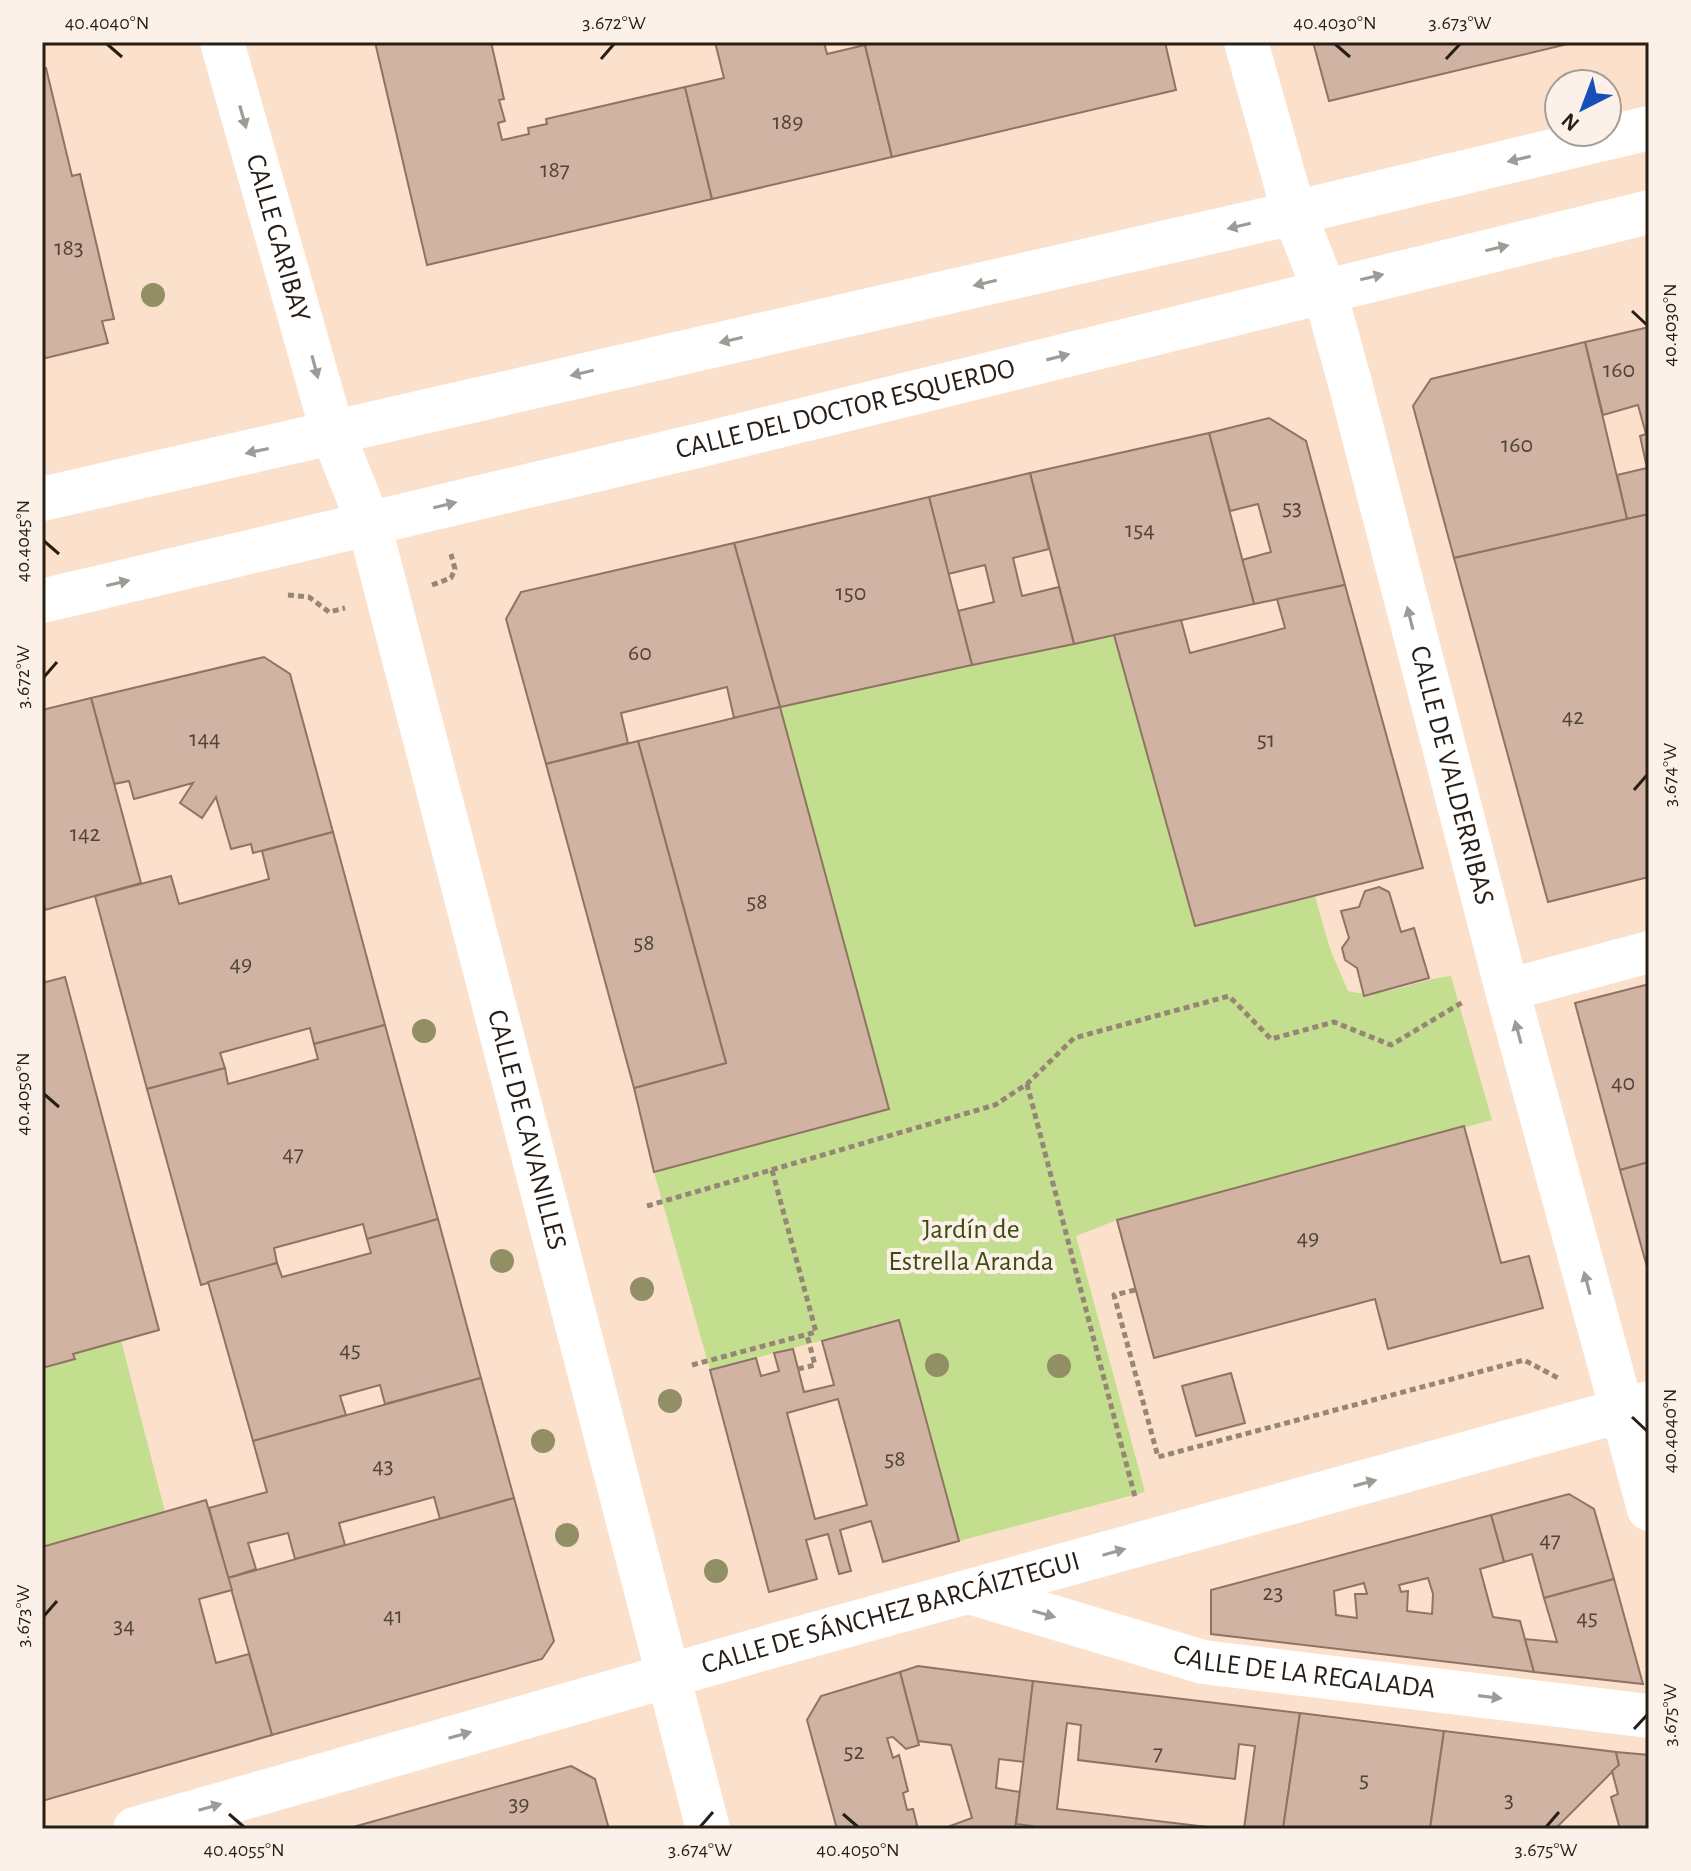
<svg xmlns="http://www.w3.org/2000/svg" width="1691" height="1871" font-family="'Alegreya Sans',sans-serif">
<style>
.green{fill:#c4de90}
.building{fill:#d0b3a2;stroke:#8f7464;stroke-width:2;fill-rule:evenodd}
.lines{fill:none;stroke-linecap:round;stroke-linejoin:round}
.path{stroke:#978575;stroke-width:5;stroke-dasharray:6 4;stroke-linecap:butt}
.pedestrian{stroke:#fff;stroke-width:42}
.minor{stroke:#fff;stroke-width:44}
.tertiary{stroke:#fff;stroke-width:44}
.primary{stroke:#fff;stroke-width:44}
.tree{fill:#928f64}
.oneway{fill:#9e9a96}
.ticks{fill:none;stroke:#271e16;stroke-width:3}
.labels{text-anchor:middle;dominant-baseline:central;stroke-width:8;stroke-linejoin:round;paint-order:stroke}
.number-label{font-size:24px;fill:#514339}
.street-label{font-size:28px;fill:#271e16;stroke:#fcf1e8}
.park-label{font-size:28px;fill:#3c4c10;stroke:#fcf1e8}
.neatline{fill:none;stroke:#271e16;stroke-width:3}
.ticks-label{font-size:20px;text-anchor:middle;fill:#271e16}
</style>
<rect width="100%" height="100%" fill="#fbe1cb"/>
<!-- green -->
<g class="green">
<path d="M 1114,635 L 1195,926 L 1315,896 L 1330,949 L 1348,991 C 1380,1000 1418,979 1451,976 L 1492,1120 L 1117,1220 L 1076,1236 L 1145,1492 L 959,1541 L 899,1320 L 710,1370 L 654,1172 L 889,1109 L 780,707 Z"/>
<polygon points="121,1340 165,1512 42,1547 42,1368 74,1360 73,1354"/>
</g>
<!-- building -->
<g class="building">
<polygon points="375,42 491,42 504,99 499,100 505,121 498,123 502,140 529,134 528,128 547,124 546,119 685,87 712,199 427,265"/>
<polygon points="715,42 824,42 827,54 865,45 892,157 712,199 685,87 724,78"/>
<polygon points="879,42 1165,42 1176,90 892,157 865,45"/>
<polygon points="1313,42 1576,42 1329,101"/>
<polygon points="42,68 46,68 72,176 80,174 114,319 102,321 108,343 42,359"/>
<polygon points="1649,327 1649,514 1627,519 1617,475 1647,468 1640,436 1646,434 1638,405 1603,415 1585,342"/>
<polygon points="1585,342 1627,519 1454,558 1413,406 1431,379"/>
<polygon points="1269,418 1306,441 1345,585 1254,604 1242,560 1271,552 1258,504 1230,511 1209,433"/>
<polygon points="1209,433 1254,604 1074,644 1030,473"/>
<polygon points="1030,473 1049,549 1013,558 1022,596 1059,587 1074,644 972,665 958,611 994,602 985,565 948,574 929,497"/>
<polygon points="929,497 972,665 780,707 734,543"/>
<polygon points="1649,514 1649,877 1548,902 1454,558"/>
<polygon points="734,543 780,707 734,718 727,687 621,713 628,743 546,764 506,619 521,592"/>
<polygon points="1345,585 1423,868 1195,926 1114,635 1181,620 1190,653 1285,628 1277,599"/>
<polygon points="264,657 290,674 333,832 253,853 251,844 231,849 216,797 202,818 180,803 193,783 134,799 129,781 114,784 91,698"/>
<polygon points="91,698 141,883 45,910 42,896 42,710"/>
<polygon points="780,707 889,1109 654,1172 634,1088 726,1063 638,741"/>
<polygon points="638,741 726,1063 634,1088 546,764"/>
<polygon points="333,832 385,1025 314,1044 310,1028 220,1053 225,1068 147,1089 95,896 171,876 179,904 269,879 262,851"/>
<polygon points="1379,887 1389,892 1401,932 1414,928 1429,978 1364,996 1357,968 1345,960 1342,948 1349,938 1341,911 1359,907 1365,891"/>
<polygon points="65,977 159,1330 73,1354 75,1359 42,1368 42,983"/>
<polygon points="1649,984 1649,1162 1620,1170 1575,1003"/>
<polygon points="385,1025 438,1219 367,1239 363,1224 274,1248 277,1263 201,1285 147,1089 225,1068 228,1084 318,1059 314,1044"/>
<polygon points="1464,1126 1501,1263 1529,1256 1543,1308 1388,1349 1375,1299 1154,1358 1117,1220"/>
<polygon points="1649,1162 1649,1274 1620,1170"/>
<polygon points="438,1219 481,1378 385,1404 380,1385 340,1396 346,1415 253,1441 208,1282 277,1263 282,1277 371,1253 367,1239"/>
<path d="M 899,1320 L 959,1541 L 883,1562 L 871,1521 L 840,1530 L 851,1571 L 839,1574 L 828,1534 L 806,1540 L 817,1579 L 769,1592 L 710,1370 L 756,1358 L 761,1376 L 779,1371 L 774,1353 L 793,1349 L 804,1392 L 834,1385 L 822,1341 ZM 838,1399 L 867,1505 L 815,1519 L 787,1413 Z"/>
<polygon points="1231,1373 1245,1423 1196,1436 1182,1386"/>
<polygon points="481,1378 514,1498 440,1519 434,1497 339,1523 345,1545 295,1559 288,1533 248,1543 256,1569 228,1578 209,1508 267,1492 253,1441"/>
<polygon points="1569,1494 1594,1509 1614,1579 1544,1598 1532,1554 1504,1562 1491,1515"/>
<polygon points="514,1498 554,1641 542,1659 272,1735 228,1578"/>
<polygon points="206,1500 232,1590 199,1599 216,1663 249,1654 272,1735 42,1801 42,1547"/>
<path d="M 1491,1515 L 1504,1562 L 1480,1569 L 1493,1617 L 1520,1621 L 1534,1672 L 1211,1634 L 1211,1590 ZM 1428,1578 L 1433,1594 L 1432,1614 L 1407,1611 L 1408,1591 L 1401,1592 L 1399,1585 ZM 1364,1583 L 1367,1594 L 1355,1594 L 1357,1618 L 1336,1615 L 1334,1591 Z"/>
<polygon points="1614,1579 1643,1684 1534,1672 1525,1639 1557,1642 1544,1598"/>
<polygon points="918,1666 1033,1681 1024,1762 999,1759 996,1788 1020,1792 1015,1829 942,1829 972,1818 951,1745 918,1741 900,1672"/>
<polygon points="900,1672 919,1745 906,1749 893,1737 887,1738 893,1758 899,1755 908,1791 903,1793 907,1810 913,1809 917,1825 912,1829 837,1829 807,1720 821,1696"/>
<polygon points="1033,1681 1300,1713 1283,1829 1244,1829 1255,1746 1239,1744 1235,1779 1078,1760 1081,1725 1067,1723 1057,1809 1224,1829 1031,1829 1032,1826 1016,1824"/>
<polygon points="1300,1713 1444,1731 1430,1829 1283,1829"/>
<polygon points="1444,1731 1616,1752 1619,1765 1555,1829 1430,1829"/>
<polygon points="1616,1752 1649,1755 1649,1829 1620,1829 1611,1797 1618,1794 1612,1771 1619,1765"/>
<polygon points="571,1766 595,1779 609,1829 346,1829"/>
</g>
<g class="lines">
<!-- path -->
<g class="path">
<polyline points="432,585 451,578 455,569 451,554"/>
<polyline points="288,595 309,597 329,612 345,608"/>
<polyline points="1027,1084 1135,1497"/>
<polyline points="647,1206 995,1105 1027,1084 1074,1038 1229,996 1271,1039 1334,1022 1391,1045 1463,1002"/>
<polyline points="1135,1290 1114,1295 1158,1457 1524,1360 1560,1379"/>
<polyline points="692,1365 816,1332 772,1170"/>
<polyline points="798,1369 815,1365 807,1335"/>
</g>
<!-- pedestrian -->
<polyline class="pedestrian" points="1507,990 1649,952"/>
<!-- minor -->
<g class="minor">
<path id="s1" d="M 222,42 L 333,434 L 369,524"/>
<path id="s2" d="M 1246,42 L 1294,213 L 1324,289 L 1350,383 L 1507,990 L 1649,1509"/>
<path id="s3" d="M 969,1592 L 1203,1662 L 1649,1716"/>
<path id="s4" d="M 135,1829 L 772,1646 L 1649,1403"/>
</g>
<!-- tertiary -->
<path class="tertiary" id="s5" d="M 369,524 L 708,1829"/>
<!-- primary -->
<g class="primary">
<polyline points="42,499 1294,213 1649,128"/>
<path id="s6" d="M 42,601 L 709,443 L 1649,212"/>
</g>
</g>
<!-- trees -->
<g class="tree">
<circle cx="153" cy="295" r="12"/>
<circle cx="424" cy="1031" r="12"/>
<circle cx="502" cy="1261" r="12"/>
<circle cx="642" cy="1289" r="12"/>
<circle cx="937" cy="1365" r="12"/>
<circle cx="1059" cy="1366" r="12"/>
<circle cx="670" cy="1401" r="12"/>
<circle cx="543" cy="1441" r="12"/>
<circle cx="567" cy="1535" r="12"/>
<circle cx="716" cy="1571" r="12"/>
</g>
<!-- one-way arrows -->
<defs><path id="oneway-solid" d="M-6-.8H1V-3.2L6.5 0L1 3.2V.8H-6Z" transform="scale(2)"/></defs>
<g class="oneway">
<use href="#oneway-solid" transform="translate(243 117) rotate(74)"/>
<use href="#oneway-solid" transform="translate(1519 159) rotate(167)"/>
<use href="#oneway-solid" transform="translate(1239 226) rotate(167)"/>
<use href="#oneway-solid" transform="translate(1497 248) rotate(-13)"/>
<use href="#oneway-solid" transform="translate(1372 277) rotate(-13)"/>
<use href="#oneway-solid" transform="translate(985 283) rotate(167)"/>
<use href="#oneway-solid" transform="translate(731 340) rotate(167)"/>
<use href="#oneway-solid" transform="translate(1058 357) rotate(-14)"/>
<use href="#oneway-solid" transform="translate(315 367) rotate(75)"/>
<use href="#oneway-solid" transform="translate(582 373) rotate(167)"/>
<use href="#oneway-solid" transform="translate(257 451) rotate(168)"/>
<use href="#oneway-solid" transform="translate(445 505) rotate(-13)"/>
<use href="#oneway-solid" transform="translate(118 583) rotate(-13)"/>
<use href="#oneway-solid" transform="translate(1410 618) rotate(-104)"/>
<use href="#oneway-solid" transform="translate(1518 1032) rotate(-105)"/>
<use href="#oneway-solid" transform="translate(1587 1283) rotate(-105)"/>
<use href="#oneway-solid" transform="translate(1365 1483) rotate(-15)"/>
<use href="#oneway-solid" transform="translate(1114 1552) rotate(-16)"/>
<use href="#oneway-solid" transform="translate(1044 1614) rotate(16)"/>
<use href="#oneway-solid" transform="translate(1490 1697) rotate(7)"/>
<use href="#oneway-solid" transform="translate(460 1735) rotate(-16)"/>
<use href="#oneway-solid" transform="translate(210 1807) rotate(-16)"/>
</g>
<!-- ticks -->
<path class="ticks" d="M 107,44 L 122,57M 1335,44 L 1350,57M 601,59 L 614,44M 1446,59 L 1460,44M 1632,311 L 1647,325M 44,541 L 59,554M 44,677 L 57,662M 1634,790 L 1647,775M 44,1094 L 59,1107M 1632,1417 L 1647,1431M 44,1616 L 57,1601M 1634,1729 L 1647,1715M 229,1814 L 244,1827M 843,1814 L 858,1827M 700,1827 L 713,1812M 1546,1827 L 1559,1812"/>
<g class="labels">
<!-- number labels -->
<g class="number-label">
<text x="788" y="122">189</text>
<text x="555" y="170">187</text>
<text x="69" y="248">183</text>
<text x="1619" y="370">160</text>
<text x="1517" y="445">160</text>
<text x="1292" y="508">53</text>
<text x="1140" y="530">154</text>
<text x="851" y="593">150</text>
<text x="640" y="653">60</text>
<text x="1573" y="717">42</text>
<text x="205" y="739">144</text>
<text x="1266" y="740">51</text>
<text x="85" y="834">142</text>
<text x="757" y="902">58</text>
<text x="644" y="943">58</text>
<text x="241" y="964">49</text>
<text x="1623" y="1083">40</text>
<text x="293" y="1154">47</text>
<text x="1308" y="1238">49</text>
<text x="350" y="1350">45</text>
<text x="895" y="1459">58</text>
<text x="383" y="1466">43</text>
<text x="1550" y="1540">47</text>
<text x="1273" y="1593">23</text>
<text x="393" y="1616">41</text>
<text x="1587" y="1618">45</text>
<text x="124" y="1626">34</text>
<text x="854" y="1752">52</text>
<text x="1158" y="1753">7</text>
<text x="1364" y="1780">5</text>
<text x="1509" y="1800">3</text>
<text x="519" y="1804">39</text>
</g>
<!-- street labels -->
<g class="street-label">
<text stroke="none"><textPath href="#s1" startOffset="204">CALLE GARIBAY</textPath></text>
<text stroke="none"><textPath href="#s6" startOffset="826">CALLE DEL DOCTOR ESQUERDO</textPath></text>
<text stroke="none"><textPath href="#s2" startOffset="762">CALLE DE VALDERRIBAS</textPath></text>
<text stroke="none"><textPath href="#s5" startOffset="626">CALLE DE CAVANILLES</textPath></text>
<text stroke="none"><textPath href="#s4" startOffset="786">CALLE DE SÁNCHEZ BARCÁIZTEGUI</textPath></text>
<text stroke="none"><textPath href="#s3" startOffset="346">CALLE DE LA REGALADA</textPath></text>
</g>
<!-- park labels -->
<g class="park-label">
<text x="971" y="1230">Jardín de<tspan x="971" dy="32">Estrella Aranda</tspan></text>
</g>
</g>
<!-- border -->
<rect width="1691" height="1871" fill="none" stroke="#fcf1e8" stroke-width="88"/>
<!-- north arrow -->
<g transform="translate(1583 108) rotate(222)"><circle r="38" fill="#fcf1e8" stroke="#a79d94" stroke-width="2"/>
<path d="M0-6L14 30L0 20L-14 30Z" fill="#164fbb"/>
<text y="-12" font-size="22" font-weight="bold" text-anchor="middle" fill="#271e16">N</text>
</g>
<rect x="44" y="44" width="1603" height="1783" class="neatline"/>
<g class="ticks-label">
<text x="107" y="29">40.4040°N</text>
<text x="614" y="29">3.672°W</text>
<text x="1335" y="29">40.4030°N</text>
<text x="1460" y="29">3.673°W</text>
<text transform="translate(1669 325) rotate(-90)" y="7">40.4030°N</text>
<text transform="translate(22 541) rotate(-90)" y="7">40.4045°N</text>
<text transform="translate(22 677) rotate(-90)" y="7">3.672°W</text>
<text transform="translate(1669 775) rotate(-90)" y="7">3.674°W</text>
<text transform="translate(22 1094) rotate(-90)" y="7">40.4050°N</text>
<text transform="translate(1669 1431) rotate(-90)" y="7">40.4040°N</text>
<text transform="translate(22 1616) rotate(-90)" y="7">3.673°W</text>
<text transform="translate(1669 1715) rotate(-90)" y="7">3.675°W</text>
<text x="244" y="1856">40.4055°N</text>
<text x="700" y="1856">3.674°W</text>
<text x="858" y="1856">40.4050°N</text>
<text x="1546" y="1856">3.675°W</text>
</g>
</svg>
